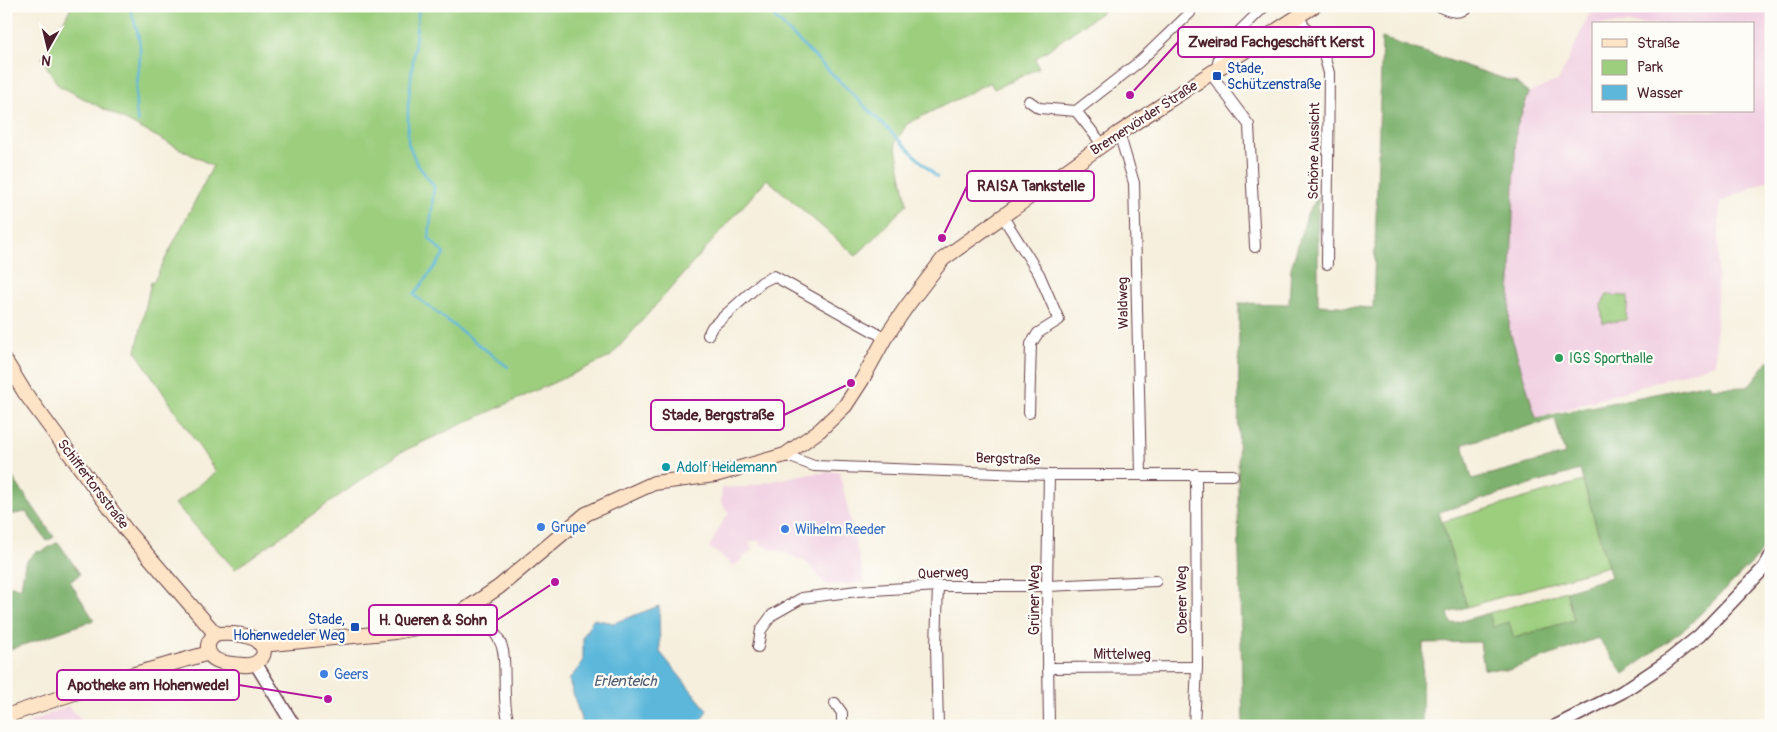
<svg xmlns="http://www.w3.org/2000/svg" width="1777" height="732" font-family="Pangolin,sans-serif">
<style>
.built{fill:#f1d0e2;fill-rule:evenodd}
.green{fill:#9cce7e;stroke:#737654}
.forest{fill:#7db16d;stroke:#64684c;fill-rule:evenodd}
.water{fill:#5cb7da;stroke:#536b82}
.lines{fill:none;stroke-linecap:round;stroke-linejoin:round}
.stream{stroke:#5cb7da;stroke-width:2.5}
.minor-casing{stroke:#643e46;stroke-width:12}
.tertiary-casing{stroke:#643e46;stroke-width:15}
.secondary-casing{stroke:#643e46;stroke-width:16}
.minor{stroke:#fff;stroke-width:10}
.tertiary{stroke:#fff;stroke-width:12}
.secondary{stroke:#fee4c6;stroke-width:14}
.transit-dot{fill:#1a4fb4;stroke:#fdfcf7;stroke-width:2}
.leisure-dot{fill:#2e9e5b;stroke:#fdfcf7;stroke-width:2}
.culture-dot{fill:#0f9aa8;stroke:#fdfcf7;stroke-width:2}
.shop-dot{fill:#3f7fe0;stroke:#fdfcf7;stroke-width:2}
.labels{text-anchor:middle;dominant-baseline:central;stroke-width:4.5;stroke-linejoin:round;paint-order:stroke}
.transit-label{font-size:14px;fill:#164399;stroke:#fdfcf7;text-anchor:start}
.street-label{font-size:14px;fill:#4a1f2b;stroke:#fdfcf7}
.leisure-label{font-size:14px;fill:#27864d;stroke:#fdfcf7;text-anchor:start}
.culture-label{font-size:14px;fill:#0d838f;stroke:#fdfcf7;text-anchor:start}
.shop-label{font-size:14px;fill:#366cbe;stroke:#fdfcf7;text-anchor:start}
.water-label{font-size:15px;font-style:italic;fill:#515c71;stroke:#fdfcf7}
.leader{fill:none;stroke:#b5179e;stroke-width:2}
.callout-dot{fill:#b5179e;stroke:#fdfcf7;stroke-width:2}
.callout{fill:#fdfcf7;stroke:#b5179e;stroke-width:2}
.callout-label{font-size:15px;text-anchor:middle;font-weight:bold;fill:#4a1f2b}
</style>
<rect width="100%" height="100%" fill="#fdfcf7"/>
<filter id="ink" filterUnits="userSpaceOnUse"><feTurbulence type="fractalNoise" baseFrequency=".02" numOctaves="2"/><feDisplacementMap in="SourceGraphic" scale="10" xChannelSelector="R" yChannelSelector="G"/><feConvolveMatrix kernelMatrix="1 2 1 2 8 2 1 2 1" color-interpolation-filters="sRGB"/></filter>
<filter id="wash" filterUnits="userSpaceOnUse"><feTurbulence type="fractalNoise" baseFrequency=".0096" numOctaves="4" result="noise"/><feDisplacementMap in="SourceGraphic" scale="20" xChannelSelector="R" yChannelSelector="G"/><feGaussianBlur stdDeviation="1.12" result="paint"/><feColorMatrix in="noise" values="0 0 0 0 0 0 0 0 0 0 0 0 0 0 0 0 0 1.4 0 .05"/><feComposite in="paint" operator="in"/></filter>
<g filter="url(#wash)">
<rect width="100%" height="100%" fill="#f6efdd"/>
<!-- built -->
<g class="built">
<path d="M 1593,6 L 1771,6 L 1771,179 L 1720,202 L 1715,364 L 1536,418 L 1509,328 L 1516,129 L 1529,93 L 1559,80 ZM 1593,24 L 1753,24 L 1753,111 L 1593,111 Z"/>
<polygon points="839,471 865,583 826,585 807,563 788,554 761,545 760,541 749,541 752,550 734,566 709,547 725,518 729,514 721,502 722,488 745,487 801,475"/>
<polygon points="68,706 87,726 22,726"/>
</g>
<!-- green -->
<g class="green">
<polygon points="72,6 1110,6 1035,59 1039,68 994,89 990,82 907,124 895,143 907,204 856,256 767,179 610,357 401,452 235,569 175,504 216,472 136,352 151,282 153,283 213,166 58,85 42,58"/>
<polygon points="1607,295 1628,296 1626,320 1603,323 1601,305"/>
<polygon points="1583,481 1608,566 1467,607 1442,522"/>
<polygon points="1566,591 1574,620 1514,638 1493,627 1489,613"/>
</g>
<!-- forest -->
<g class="forest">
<path d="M 1382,38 L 1517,83 L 1529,93 L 1516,129 L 1509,328 L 1536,418 L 1709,383 L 1711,388 L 1748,387 L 1769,360 L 1771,362 L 1771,534 L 1756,559 L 1688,626 L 1624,674 L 1598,638 L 1509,670 L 1484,669 L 1480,642 L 1423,643 L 1422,726 L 1243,726 L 1238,510 L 1239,303 L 1289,304 L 1291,268 L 1308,212 L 1318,197 L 1318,305 L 1373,308 ZM 1555,419 L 1565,454 L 1472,479 L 1463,444 ZM 1580,470 L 1611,577 L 1566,591 L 1574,620 L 1514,638 L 1509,622 L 1493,627 L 1489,613 L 1451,624 L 1448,613 L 1467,607 L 1439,512 Z"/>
<polygon points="6,468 54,537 47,541 26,512 9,515 6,518"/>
<polygon points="58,542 80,574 70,582 94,620 6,651 6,585 21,588 25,563 35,552 43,551"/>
</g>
<!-- water -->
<polygon class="water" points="659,606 660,652 707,710 698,726 583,726 569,680 583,662 583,637 593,619 614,623"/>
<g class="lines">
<!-- stream -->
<g class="stream">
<path d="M 129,6 C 135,23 141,38 140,56 C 139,80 132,98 138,122"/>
<polyline points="419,6 408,106 408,143 417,164 434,186 429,238 444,254 414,295 508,367"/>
<polyline points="763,6 937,177"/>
</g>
</g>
</g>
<g filter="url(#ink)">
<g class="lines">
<defs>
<g id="minor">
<path d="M 1438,6 C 1448,11 1460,16 1468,6"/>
<polyline points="1298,17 1323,52 1329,73 1327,264"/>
<polyline points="1217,70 1220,50 1265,6"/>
<polyline points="1211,74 1249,125 1255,247"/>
<polyline points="1029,101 1039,108 1076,111"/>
<polyline points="1119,133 1134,183 1141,474"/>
<polyline points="1102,144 1076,111 1139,62 1190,13 1191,6"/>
<polyline points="1003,217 1039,274 1059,320 1038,333 1031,344 1029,413"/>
<polyline points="708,335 712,327 762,282 774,276 885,338"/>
<polyline points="785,455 814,466 1049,475 1233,475"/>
<polyline points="1049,475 1047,586 1049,726"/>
<polyline points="938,586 936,646 938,726"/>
<path d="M 472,606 C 482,619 500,634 503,651 C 507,671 501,709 511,726"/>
<polyline points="758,647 761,630 772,615 802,598 857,591 938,586 1047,586 1156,581"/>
<polyline points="1048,668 1197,667"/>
<polyline points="835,703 842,713 842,726"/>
<polyline points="1194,726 1197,667 1196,474"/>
</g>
<g id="tertiary">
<polyline points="256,664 294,726"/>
<polyline points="1556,726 1622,692 1664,664 1699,636 1764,568 1771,556"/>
</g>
<g id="secondary">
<polyline points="6,362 25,393 126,530 213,631 218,634"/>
<path d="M 218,634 C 229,633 251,634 259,642 C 272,654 256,667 244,665 C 231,664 206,664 208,645 C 209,639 213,636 218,634 Z"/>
<polyline points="261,645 395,632 427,626 465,610 499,587 586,514 654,483 715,475 785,455 820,430 845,406 862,380 885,338 907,306 943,259 1119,133 1314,6"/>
<polyline points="6,716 110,681 209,653"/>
</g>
</defs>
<!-- minor casing -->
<use href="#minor" class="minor-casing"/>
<!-- tertiary casing -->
<use href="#tertiary" class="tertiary-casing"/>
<!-- secondary casing -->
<use href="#secondary" class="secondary-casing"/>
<!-- minor -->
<use href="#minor" class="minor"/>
<!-- tertiary -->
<use href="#tertiary" class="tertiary"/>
<!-- secondary -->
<use href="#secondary" class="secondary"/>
</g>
</g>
<!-- markers -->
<g class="transit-dot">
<rect x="1212" y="71" width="10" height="10" rx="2.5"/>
<rect x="350" y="622" width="10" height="10" rx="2.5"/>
</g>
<circle class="leisure-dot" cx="1559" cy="358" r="5"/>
<circle class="culture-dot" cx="666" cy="467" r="5"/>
<g class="shop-dot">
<circle cx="541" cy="527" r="5"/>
<circle cx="785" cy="529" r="5"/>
<circle cx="324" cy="674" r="5"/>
</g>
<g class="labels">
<!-- transit labels -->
<g class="transit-label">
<text x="1227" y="68">Stade,<tspan x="1227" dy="16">Schützenstraße</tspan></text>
<text x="345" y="619" text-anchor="end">Stade,<tspan x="345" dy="16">Hohenwedeler Weg</tspan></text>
</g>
<!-- street labels -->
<g class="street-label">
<text transform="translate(1144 118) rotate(-33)">Bremervörder Straße</text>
<text transform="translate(1314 151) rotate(-89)">Schöne Aussicht</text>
<text transform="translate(1123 303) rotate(-91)">Waldweg</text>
<text transform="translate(1008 459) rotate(2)">Bergstraße</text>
<text transform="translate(93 484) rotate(53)">Schiffertorsstraße</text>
<text transform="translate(943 573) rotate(-2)">Querweg</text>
<text transform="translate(1034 600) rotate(-90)">Grüner Weg</text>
<text transform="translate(1182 600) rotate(-91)">Oberer Weg</text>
<text x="1122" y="654">Mittelweg</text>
</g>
<!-- leisure labels -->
<g class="leisure-label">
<text x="1569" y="358">IGS Sporthalle</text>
</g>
<!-- culture labels -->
<g class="culture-label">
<text x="676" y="467">Adolf Heidemann</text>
</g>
<!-- shop labels -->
<g class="shop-label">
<text x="551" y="527">Grupe</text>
<text x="795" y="529">Wilhelm Reeder</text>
<text x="334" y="674">Geers</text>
</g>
<!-- water labels -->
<g class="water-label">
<text x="625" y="681">Erlenteich</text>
</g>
</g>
<!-- callouts -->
<path class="leader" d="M1130 95L1178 42M942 238L967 186M851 383L784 415M555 582L497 620M328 699L239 685"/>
<g class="callout-dot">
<circle cx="1130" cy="95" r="5"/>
<circle cx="942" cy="238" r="5"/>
<circle cx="851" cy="383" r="5"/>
<circle cx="555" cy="582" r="5"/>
<circle cx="328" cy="699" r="5"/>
</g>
<g class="callout">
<rect x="1178" y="27" width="196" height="30" rx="5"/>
<rect x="967" y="171" width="127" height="30" rx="5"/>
<rect x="651" y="400" width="133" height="30" rx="5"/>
<rect x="369" y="605" width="128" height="30" rx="5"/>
<rect x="57" y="670" width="182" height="30" rx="5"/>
</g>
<g class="callout-label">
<text x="1276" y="47">Zweirad Fachgeschäft Kerst</text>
<text x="1031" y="191">RAISA Tankstelle</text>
<text x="718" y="420">Stade, Bergstraße</text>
<text x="433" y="625">H. Queren &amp; Sohn</text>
<text x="148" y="690">Apotheke am Hohenwedel</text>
</g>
<!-- margin -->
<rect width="1777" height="732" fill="none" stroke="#fdfcf7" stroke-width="25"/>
<!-- legend -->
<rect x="1592" y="22" width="162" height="90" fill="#fdfcf7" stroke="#b5a4a5"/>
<rect x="1602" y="39" width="25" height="8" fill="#fee4c6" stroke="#b5a4a5"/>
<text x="1637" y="48" font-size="15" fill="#4a1f2b">Straße</text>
<rect x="1602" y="60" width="25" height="15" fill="#9cce7e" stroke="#b5a4a5"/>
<text x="1637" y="72" font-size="15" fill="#4a1f2b">Park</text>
<rect x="1602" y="85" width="25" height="15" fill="#5cb7da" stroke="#b5a4a5"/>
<text x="1637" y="98" font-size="15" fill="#4a1f2b">Wasser</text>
<!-- north arrow -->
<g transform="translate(48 48) rotate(188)" stroke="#fdfcf7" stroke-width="4" paint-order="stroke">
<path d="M0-4L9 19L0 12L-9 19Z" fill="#4a1f2b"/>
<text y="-8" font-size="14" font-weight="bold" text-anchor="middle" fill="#4a1f2b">N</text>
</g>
</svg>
